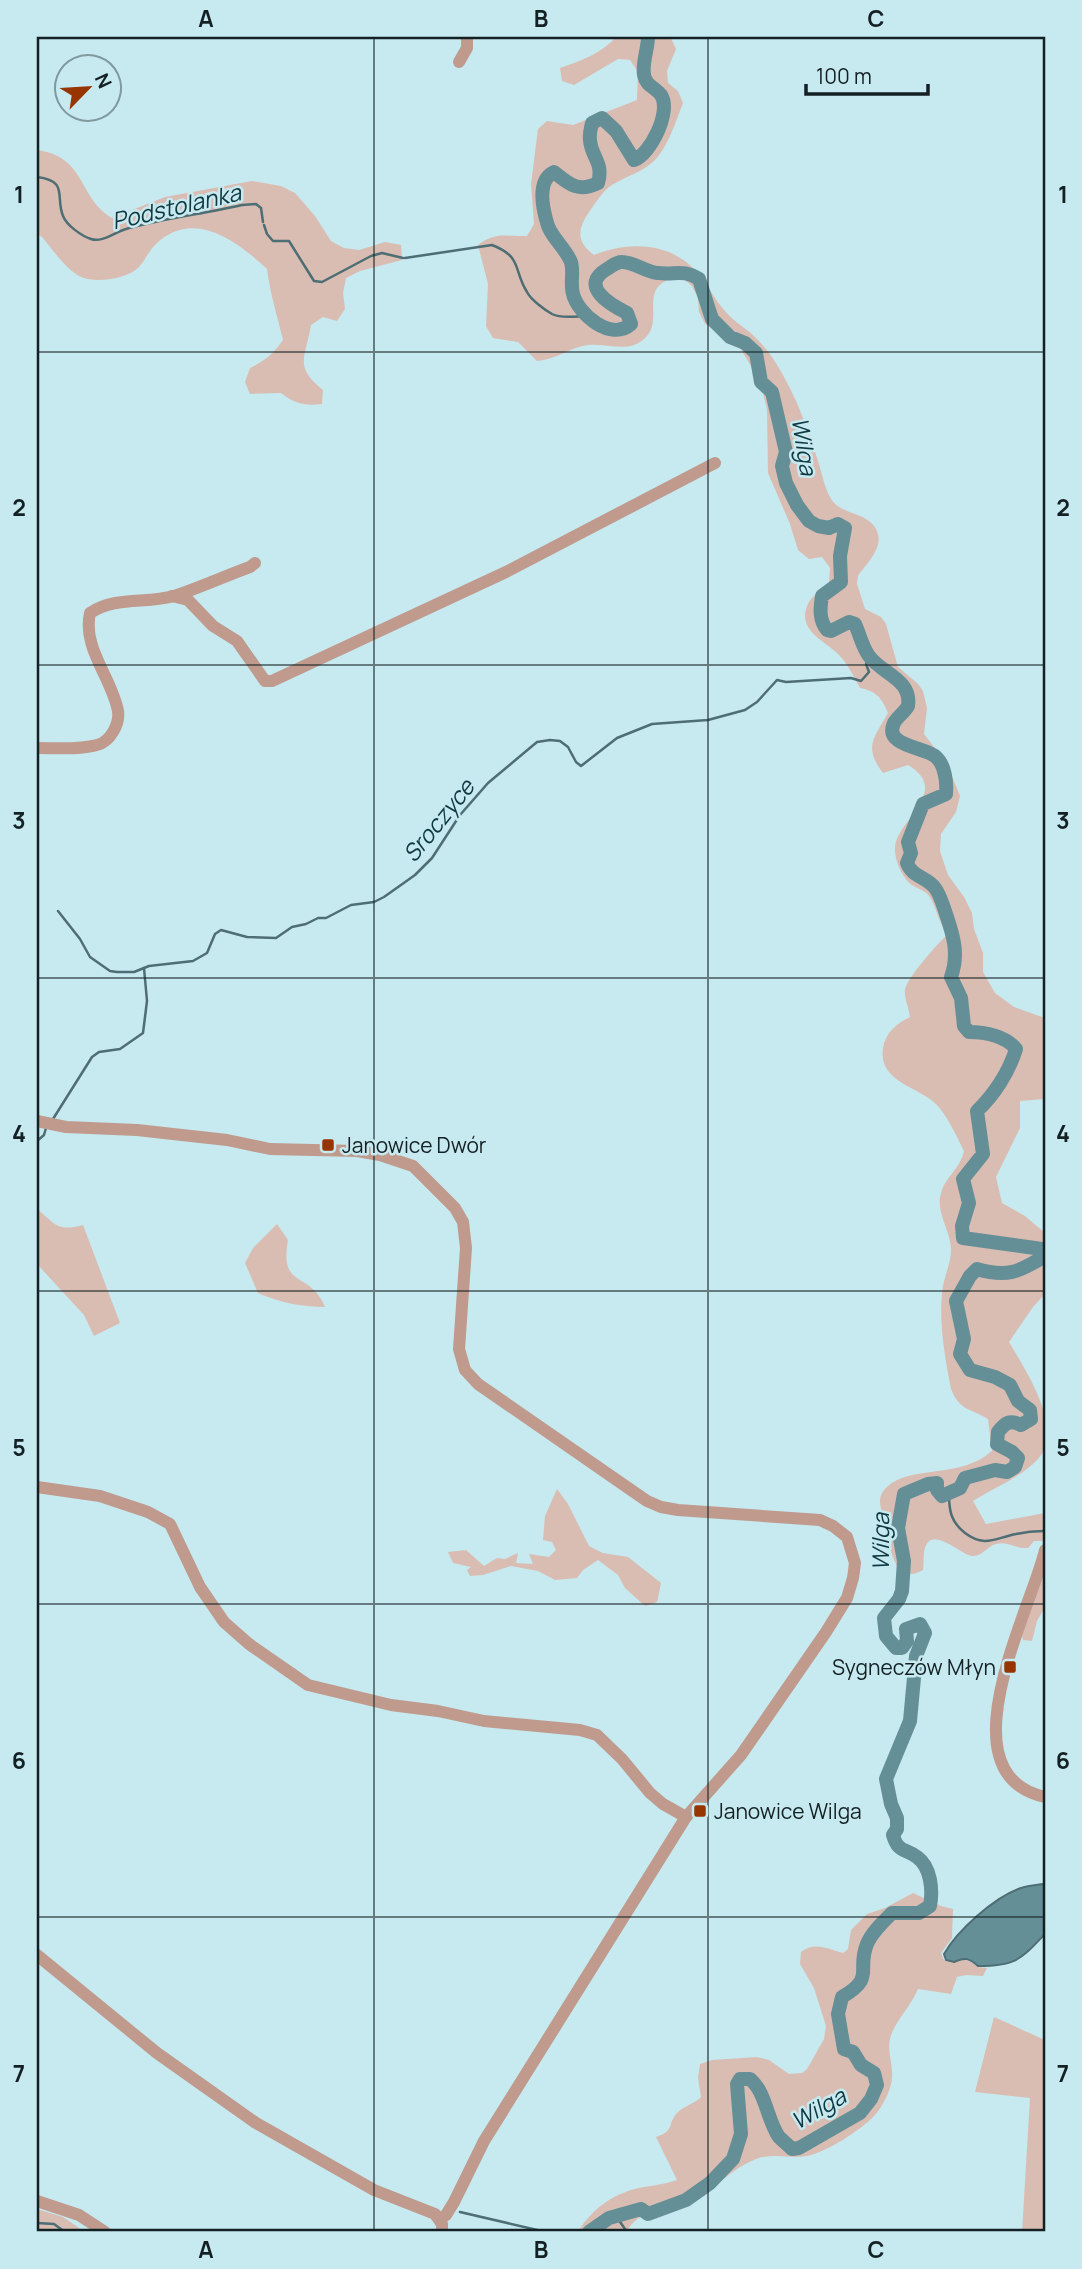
<svg xmlns="http://www.w3.org/2000/svg" width="1082" height="2269" font-family="Manrope,sans-serif">
<style>
.green{fill:#dabdb2}
.water{fill:#658f97;stroke:#4d6e74;stroke-width:2}
.lines{fill:none;stroke-linecap:round;stroke-linejoin:round}
.stream{stroke:#4d6e74;stroke-width:2.5}
.river{stroke:#658f97;stroke-width:14}
.minor{stroke:#bf9a8d;stroke-width:12}
.grid{fill:none;stroke:#142124;stroke-width:2;stroke-opacity:0.55}
.poi-dot{fill:#983400;stroke:#c7e9f0;stroke-width:2.5}
.labels{text-anchor:middle;dominant-baseline:central;stroke-width:5;stroke-linejoin:round;paint-order:stroke}
.poi-label{font-size:21px;fill:#142124;stroke:#c7e9f0;text-anchor:start}
.water-label{font-size:23px;font-style:italic;fill:#0f3940;stroke:#c7e9f0}
.neatline{fill:none;stroke:#142124;stroke-width:2.5}
.grid-label{font-size:23px;text-anchor:middle;font-weight:bold;fill:#142124}
</style>
<rect width="100%" height="100%" fill="#c7e9f0"/>
<!-- green -->
<g class="green">
<path d="M 616,37 L 671,38 L 676,49 L 667,71 L 668,83 L 678,91 L 683,103 C 676,121 668,147 654,161 C 641,173 626,176 612,185 C 604,190 599,198 594,205 C 580,224 572,239 594,255 C 629,241 670,242 697,272 C 707,283 714,299 725,311 C 732,320 744,327 753,335 C 766,347 776,362 784,377 C 799,404 809,433 818,461 C 822,473 824,486 830,497 C 840,517 871,510 878,534 C 882,550 866,564 858,576 L 857,584 L 865,609 L 881,617 L 886,624 L 898,667 L 918,684 L 923,691 L 927,708 L 924,734 L 947,764 L 960,796 L 956,812 L 941,834 L 940,851 L 948,875 L 964,897 L 972,913 L 974,929 L 983,953 L 983,972 L 995,993 L 1014,1007 L 1045,1018 L 1045,1099 L 1020,1101 L 1020,1128 L 996,1177 L 1002,1203 L 1025,1216 L 1045,1233 L 1045,1294 L 1033,1307 L 1009,1342 C 1025,1369 1065,1429 1038,1459 C 1020,1478 995,1487 973,1501 L 986,1524 L 1045,1513 L 1045,1541 L 1034,1541 L 1028,1548 C 1017,1549 1006,1541 996,1544 C 987,1546 982,1557 972,1556 C 960,1555 928,1521 924,1553 C 923,1559 924,1564 923,1570 C 894,1587 890,1546 886,1527 C 885,1519 880,1510 880,1501 C 880,1496 883,1490 887,1487 C 912,1464 959,1480 992,1451 L 988,1419 C 970,1408 960,1411 951,1389 C 945,1358 939,1325 942,1293 C 943,1279 951,1264 951,1250 C 951,1231 935,1212 941,1193 C 946,1176 960,1169 964,1151 C 956,1135 948,1117 936,1104 C 918,1086 878,1082 883,1048 C 886,1032 896,1024 910,1017 C 909,1008 904,998 905,990 C 906,979 938,943 948,934 C 939,923 938,913 932,901 C 928,891 920,890 912,885 C 902,878 894,859 895,847 C 897,820 952,791 908,765 L 883,773 C 863,747 874,738 888,713 C 882,698 876,691 860,688 C 854,677 847,663 839,655 C 825,640 794,630 809,602 C 813,595 824,589 829,583 L 830,568 L 822,557 L 809,559 L 798,550 L 790,524 L 768,473 L 767,409 L 760,381 L 739,346 L 705,324 L 699,312 L 698,298 L 692,286 L 681,277 C 634,283 666,319 645,338 C 629,354 608,343 588,345 C 570,347 556,360 537,361 L 518,342 L 493,338 L 486,326 L 488,284 L 478,245 C 497,231 506,237 527,236 L 534,224 L 531,184 L 538,129 L 547,121 L 573,125 L 637,100 L 638,72 L 630,60 L 618,59 L 574,85 L 562,81 L 560,68 C 581,61 602,53 616,37 Z"/>
<path d="M 37,150 C 87,157 77,197 112,218 L 165,197 L 252,181 L 281,186 L 295,193 L 315,216 L 331,241 L 344,248 L 359,250 L 385,242 L 401,245 L 402,260 L 360,271 L 346,278 L 343,293 L 345,309 L 337,321 L 323,317 L 311,325 C 306,357 293,366 323,390 L 322,404 C 305,406 295,404 281,393 L 250,394 L 245,382 L 250,368 C 265,361 274,353 283,340 C 277,315 270,293 267,269 C 236,240 192,208 155,245 C 149,251 145,260 139,267 C 128,279 94,284 79,276 C 64,267 53,250 42,237 L 37,234 Z"/>
<path d="M 37,1209 C 56,1224 56,1232 83,1225 L 120,1323 L 94,1336 L 84,1315 L 37,1264 Z"/>
<path d="M 277,1224 L 288,1240 C 279,1290 310,1270 325,1307 C 301,1307 279,1302 258,1293 L 245,1263 L 253,1248 Z"/>
<polygon points="557,1489 568,1504 589,1546 603,1553 628,1557 661,1583 657,1602 645,1606 625,1588 618,1575 598,1560 583,1570 577,1578 555,1580 538,1571 511,1566 483,1575 470,1576 467,1570 471,1567 453,1563 448,1552 466,1550 484,1566 497,1558 505,1559 518,1553 516,1563 533,1564 529,1554 549,1557 556,1550 552,1542 543,1540 545,1516"/>
<polygon points="1045,1562 1045,1607 1037,1621 1032,1641 1023,1640 1021,1631"/>
<path d="M 913,1893 L 941,1906 L 953,1909 L 952,1938 L 941,1953 L 944,1960 C 961,1965 962,1953 978,1967 L 987,1968 L 983,1976 L 966,1975 L 957,1977 L 951,1994 L 918,1989 C 911,2006 897,2019 891,2035 C 886,2050 893,2062 892,2077 C 892,2088 883,2106 875,2115 C 861,2130 827,2152 807,2156 C 790,2159 777,2153 759,2158 C 730,2168 717,2189 692,2201 C 671,2210 637,2208 627,2232 L 578,2232 C 593,2207 616,2192 644,2187 C 655,2185 666,2184 677,2180 L 656,2137 C 675,2131 667,2124 677,2113 C 684,2106 694,2104 701,2097 L 698,2078 L 700,2064 L 712,2060 L 757,2057 L 769,2060 L 789,2074 L 802,2073 L 807,2069 L 824,2039 L 826,2026 L 814,1988 L 800,1964 L 801,1952 C 814,1941 829,1949 843,1953 L 848,1949 L 851,1930 L 867,1914 L 885,1908 Z"/>
<polygon points="994,2017 1045,2040 1045,2232 1022,2232 1030,2098 975,2092"/>
<polygon points="37,2209 63,2217 85,2232 37,2232"/>
</g>
<!-- water -->
<path class="water" d="M 1043,1884 L 1045,1885 L 1045,1934 C 1020,1960 1016,1966 978,1966 C 969,1958 965,1957 954,1962 L 946,1960 L 944,1954 C 957,1931 994,1897 1021,1888 C 1028,1886 1036,1885 1043,1884 Z"/>
<g class="lines">
<!-- stream -->
<g class="stream">
<path d="M 37,177 C 69,181 55,196 63,216 C 67,226 82,236 91,239 C 102,243 115,232 126,229 C 163,218 204,214 242,205 L 256,204 L 261,208 L 263,222"/>
<polyline points="264,225 267,234 273,241 289,241 314,281 322,282 371,256 382,253 403,258"/>
<path d="M 405,258 L 492,245 C 523,257 513,270 527,292 C 531,300 545,310 552,314 C 562,319 576,316 586,316"/>
<polyline points="58,911 80,939 90,957 110,971 117,972 134,972 149,966 193,961 207,953 215,934 221,930 247,937 276,938 292,927 306,924 318,918 326,918 351,905 374,902 384,897 415,875 432,858 460,815 488,783 537,742 550,740 560,741 568,747 576,762 581,766 617,738 652,724 708,720 745,710 757,702 777,680 786,682 851,678 861,681 869,672 866,664 869,657"/>
<polyline points="53,1119 92,1057 99,1052 120,1049 143,1033 147,1001 144,968"/>
<polyline points="37,1141 44,1135 46,1128"/>
<path d="M 949,1494 C 949,1511 951,1522 965,1533 C 985,1548 995,1538 1016,1534 C 1025,1532 1035,1531 1044,1531"/>
<polyline points="460,2212 546,2232"/>
<polyline points="616,2216 627,2232"/>
<polyline points="37,2223 54,2224 65,2232"/>
</g>
<!-- river -->
<g class="river">
<path d="M 648,37 C 648,49 642,62 644,75 C 646,86 655,87 661,95 C 672,111 650,155 634,160 L 616,131 L 602,118 L 592,123 C 591,128 589,134 590,140 C 591,157 604,162 598,183 C 578,193 569,184 554,172 C 536,181 543,210 548,226 C 553,239 566,249 571,262 C 574,272 570,284 573,294 C 578,314 611,342 631,324 L 627,313 C 611,305 578,286 607,269 C 612,266 616,262 622,262 C 634,262 646,272 658,273 C 676,275 683,269 699,279 L 712,319 L 730,337 L 745,343 L 756,353 L 761,382 L 772,392 L 786,452 L 782,466 L 786,483 L 797,505 L 809,521 L 818,526 L 829,528 L 838,524 L 845,528 L 840,556 L 841,582 L 822,596 C 820,609 819,620 827,630 L 831,631 L 849,622 L 855,624 C 860,635 862,646 869,656 C 882,674 912,679 908,706 C 904,713 897,717 894,723 C 883,747 927,747 936,757 C 945,765 947,782 946,794 L 923,804 L 908,842 L 911,853 L 907,863 C 912,877 927,877 935,888 C 939,893 942,902 944,908 C 952,932 960,952 951,977 L 961,998 L 964,1026 L 969,1032 C 985,1032 1006,1036 1016,1049 C 1009,1072 994,1095 977,1111 L 983,1154 L 963,1179 L 969,1203 L 962,1226 L 963,1238 L 1042,1249 L 1045,1256"/>
<path d="M 589,2232 L 609,2218 L 641,2209 L 648,2214 L 686,2200 L 710,2183 L 733,2159 L 741,2134 L 737,2084 L 740,2079 L 750,2079 C 766,2092 767,2120 779,2137 C 783,2141 788,2145 792,2149 L 799,2148 L 860,2113 L 871,2099 L 877,2085 L 874,2073 L 861,2065 L 853,2052 L 844,2049 L 838,2014 L 842,1997 C 876,1977 856,1971 867,1944 C 872,1932 883,1922 892,1913 L 919,1913 L 930,1906 C 933,1890 931,1867 917,1857 C 905,1848 898,1853 893,1835 L 897,1829 L 897,1818 L 891,1804 L 886,1779 L 910,1721 L 916,1656 L 925,1633 L 920,1624 L 906,1629 L 907,1641 L 902,1648 L 896,1648 L 886,1636 L 884,1618 L 899,1599 L 902,1591 L 904,1561 L 898,1528 L 904,1494 L 928,1484 L 937,1483 L 937,1490 L 942,1496 L 960,1488 L 965,1478 L 995,1470 L 1007,1472 L 1015,1467 L 1018,1458 L 1012,1452 L 997,1444 L 998,1432 C 1005,1423 1010,1419 1021,1425 L 1031,1419 L 1030,1410 L 1018,1401 L 1010,1385 L 995,1377 L 970,1370 L 960,1354 L 964,1339 L 956,1301 L 970,1276 L 977,1269 C 1007,1278 1019,1272 1045,1256"/>
</g>
<!-- minor -->
<g class="minor">
<polyline points="459,62 467,48 467,37"/>
<polyline points="172,596 188,600 213,626 237,641 265,681 272,681 506,572 715,463"/>
<path d="M 37,748 C 56,748 78,750 97,745 C 110,742 120,724 118,711 C 112,678 82,648 90,613 C 115,596 146,604 174,596 C 199,588 225,576 250,567 L 255,563"/>
<polyline points="37,1121 66,1127 137,1130 227,1140 270,1149 357,1151 380,1155 413,1166 455,1208 463,1222 466,1248 459,1349 465,1370 478,1384 647,1501 661,1507 678,1510 820,1520 833,1526 847,1537 855,1563 853,1578 847,1598 826,1632 741,1755 686,1817 484,2141 454,2202 446,2215 440,2219"/>
<polyline points="37,1487 100,1496 148,1512 170,1524 200,1587 224,1622 249,1644 308,1685 391,1705 438,1711 484,1721 580,1730 597,1735 622,1759 650,1793 663,1804 686,1817"/>
<path d="M 1045,1550 C 1031,1610 942,1774 1045,1797"/>
<polyline points="37,1955 157,2053 256,2123 374,2190 435,2214 442,2224 442,2232"/>
<polyline points="37,2201 79,2215 105,2232"/>
</g>
</g>
<!-- grid -->
<path class="grid" d="M 374,37 L 374,2232M 708,37 L 708,2232M 37,352 L 1045,352M 37,665 L 1045,665M 37,978 L 1045,978M 37,1291 L 1045,1291M 37,1604 L 1045,1604M 37,1917 L 1045,1917"/>
<!-- markers -->
<g class="poi-dot">
<rect x="321" y="1138" width="14" height="14" rx="3.5"/>
<rect x="1003" y="1660" width="14" height="14" rx="3.5"/>
<rect x="693" y="1804" width="14" height="14" rx="3.5"/>
</g>
<g class="labels">
<!-- poi labels -->
<g class="poi-label">
<text x="342" y="1145">Janowice Dwór</text>
<text x="996" y="1667" text-anchor="end">Sygneczów Młyn</text>
<text x="714" y="1811">Janowice Wilga</text>
</g>
<!-- water labels -->
<g class="water-label">
<text transform="translate(176 206) rotate(-13)">Podstolanka</text>
<text transform="translate(805 446) rotate(81)">Wilga</text>
<text transform="translate(438 820) rotate(-51)">Sroczyce</text>
<text transform="translate(880 1542) rotate(-90)">Wilga</text>
<text transform="translate(818 2108) rotate(-30)">Wilga</text>
</g>
</g>
<!-- border -->
<rect width="1082" height="2269" fill="none" stroke="#c7e9f0" stroke-width="77"/>
<!-- north arrow -->
<g transform="translate(88 88) rotate(65)"><circle r="33" fill="#c7e9f0" stroke="#7f999e" stroke-width="2"/>
<path d="M0-5L12 26L0 18L-12 26Z" fill="#983400"/>
<text y="-10" font-size="19" font-weight="bold" text-anchor="middle" fill="#142124">N</text>
</g>
<!-- scale -->
<path d="M806 84v10h122v-10" fill="none" stroke="#142124" stroke-width="3.5"/>
<text x="816" y="84" font-size="21" fill="#142124" stroke="#c7e9f0" stroke-width="5" paint-order="stroke">100 m</text>
<rect x="38" y="38" width="1006" height="2192" class="neatline"/>
<g class="grid-label">
<text x="206" y="27">A</text>
<text x="541" y="27">B</text>
<text x="876" y="27">C</text>
<text x="19" y="203">1</text>
<text x="1063" y="203">1</text>
<text x="19" y="516">2</text>
<text x="1063" y="516">2</text>
<text x="19" y="829">3</text>
<text x="1063" y="829">3</text>
<text x="19" y="1142">4</text>
<text x="1063" y="1142">4</text>
<text x="19" y="1456">5</text>
<text x="1063" y="1456">5</text>
<text x="19" y="1769">6</text>
<text x="1063" y="1769">6</text>
<text x="19" y="2082">7</text>
<text x="1063" y="2082">7</text>
<text x="206" y="2258">A</text>
<text x="541" y="2258">B</text>
<text x="876" y="2258">C</text>
</g>
</svg>
